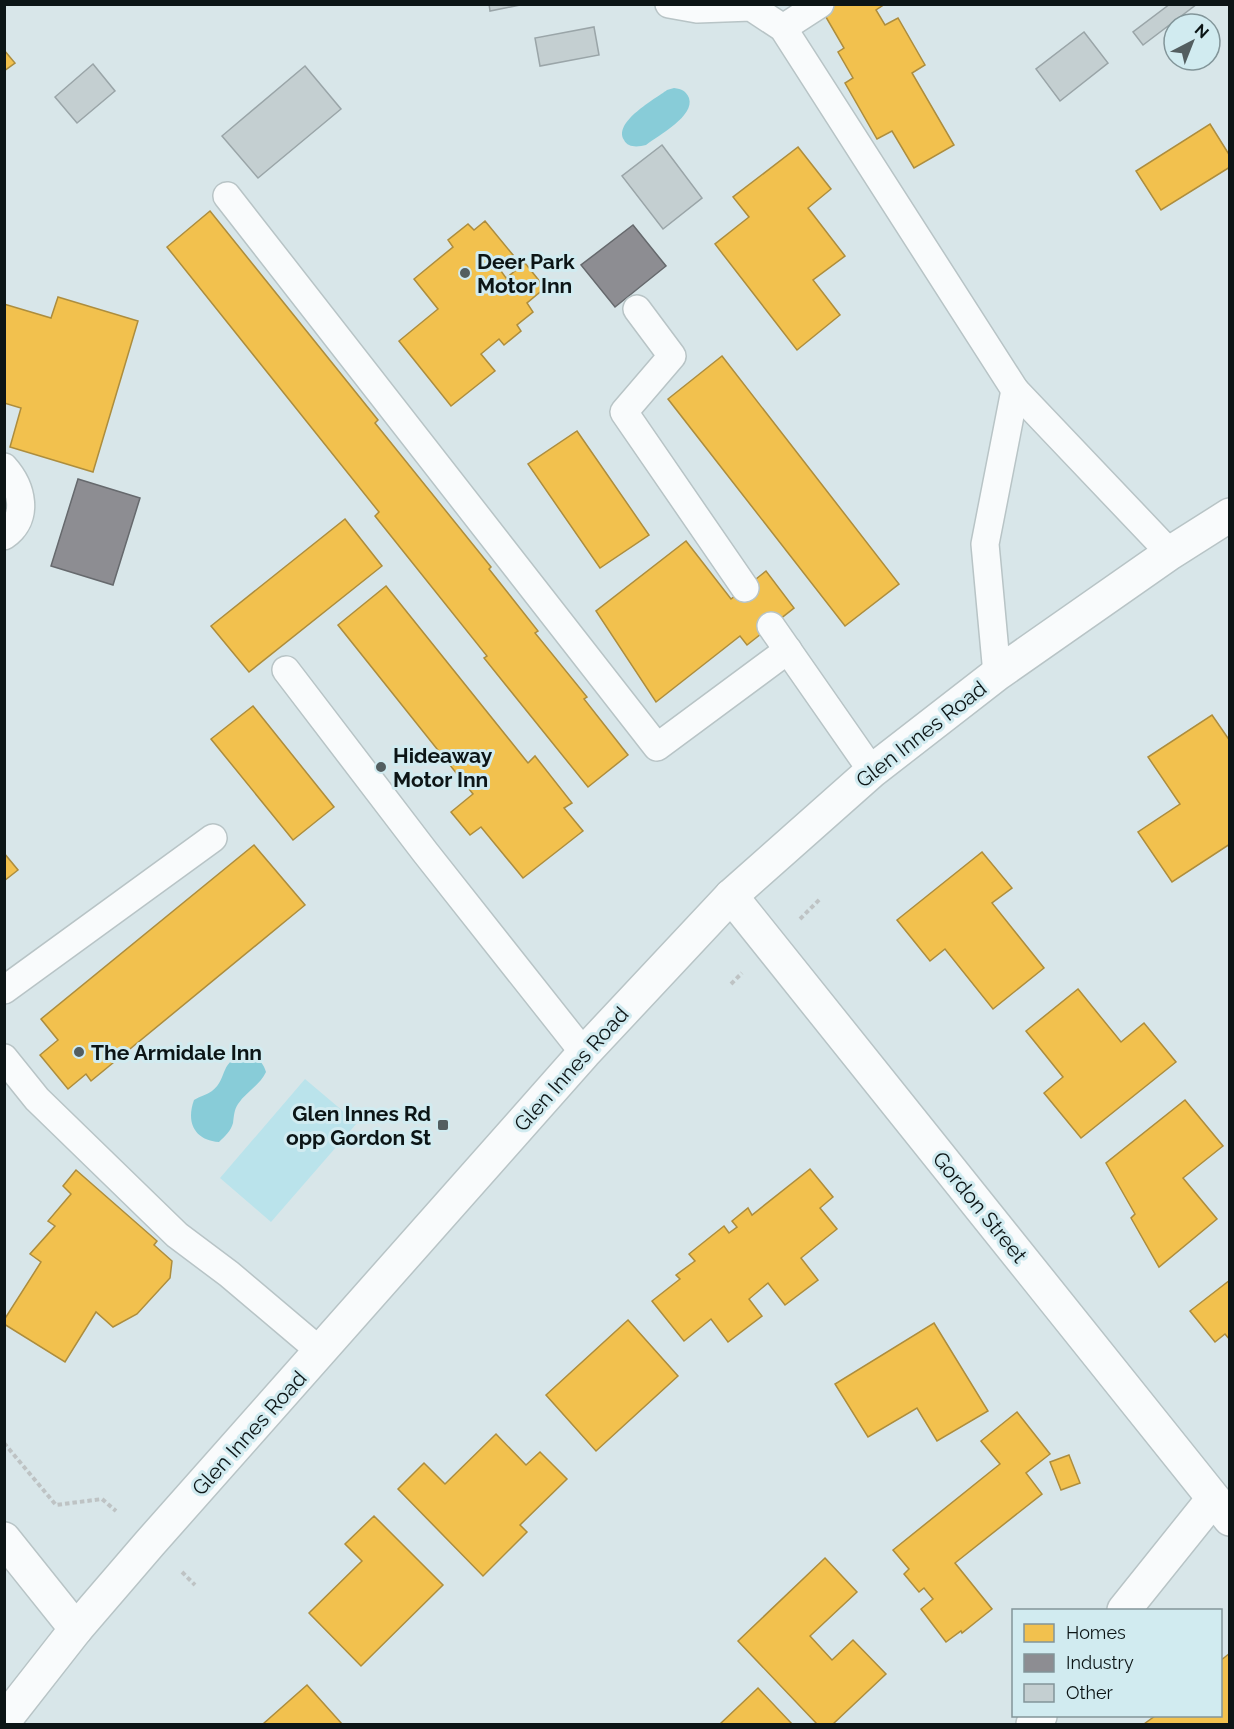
<svg xmlns="http://www.w3.org/2000/svg" width="1234" height="1729" font-family="Raleway,sans-serif">
<style>
.green{fill:#bae3eb}
.water{fill:#88ccd8}
.homes{fill:#f2c14e;stroke:#ad8d3d;stroke-width:1.5}
.industry{fill:#8d8d92;stroke:#66696d;stroke-width:1.5}
.building{fill:#c4cfd1;stroke:#9aa5a8;stroke-width:1.5}
.lines{fill:none;stroke-linecap:round;stroke-linejoin:round}
.service-casing{stroke:#b8c4c6;stroke-width:30}
.minor-casing{stroke:#b8c4c6;stroke-width:36}
.tertiary-casing{stroke:#b8c4c6;stroke-width:36}
.secondary-casing{stroke:#b8c4c6;stroke-width:36}
.path{stroke:#bec3c4;stroke-width:4;stroke-dasharray:4.5 3;stroke-linecap:butt}
.service{stroke:#f9fbfc;stroke-width:27}
.minor{stroke:#f9fbfc;stroke-width:33}
.tertiary{stroke:#f9fbfc;stroke-width:33}
.secondary{stroke:#f9fbfc;stroke-width:33}
.poi-dot{fill:#535e60;stroke:#d1ebf0;stroke-width:2}
.labels{text-anchor:middle;dominant-baseline:central;stroke-width:6;stroke-linejoin:round;paint-order:stroke}
.poi-label{font-size:21px;font-weight:bold;fill:#0c1516;stroke:#d1ebf0;text-anchor:start}
.street-label{font-size:21px;fill:#0c1516;stroke:#d1ebf0}
</style>
<rect width="100%" height="100%" fill="#d8e6e9"/>
<!-- green -->
<polygon class="green" points="305,1079 357,1123 271,1222 220,1178"/>
<!-- water -->
<g class="water">
<path d="M 674,88 C 682,89 686,91 689,98 C 695,116 659,135 646,145 C 638,147 628,148 624,140 C 613,122 655,99 667,90 Z"/>
<path d="M 248,1055 C 258,1058 263,1062 266,1072 C 260,1085 246,1092 238,1104 C 234,1110 234,1116 233,1123 C 231,1131 225,1136 219,1142 C 194,1140 186,1122 194,1100 C 200,1096 207,1095 212,1091 C 229,1078 218,1059 248,1055 Z"/>
</g>
<!-- homes -->
<g class="homes">
<polygon points="836,4 885,4 876,10 885,25 898,18 925,65 912,73 954,145 914,168 892,131 877,139 845,83 853,78 838,52 844,48 823,12"/>
<polygon points="4,50 15,63 4,71"/>
<polygon points="1210,124 1230,156 1230,167 1161,210 1136,171"/>
<polygon points="798,147 831,189 808,208 845,256 813,280 840,315 797,350 715,244 749,217 733,197"/>
<polygon points="210,211 378,420 375,423 491,567 489,569 538,631 535,633 587,697 584,699 628,755 588,787 484,658 487,656 375,516 379,512 167,247"/>
<polygon points="485,221 513,255 498,267 506,278 525,263 545,288 527,303 533,312 517,325 521,331 504,345 499,339 481,354 495,371 451,406 399,341 438,309 414,279 453,247 448,240 468,224 474,230"/>
<polygon points="58,297 138,321 93,472 10,447 21,408 4,403 4,304 51,318"/>
<polygon points="722,356 899,584 845,626 668,399"/>
<polygon points="577,431 649,535 600,568 528,464"/>
<polygon points="345,519 382,566 249,672 211,626"/>
<polygon points="686,541 731,599 766,571 794,608 747,645 740,636 656,702 596,611"/>
<polygon points="386,586 528,763 535,756 572,803 564,808 583,831 523,878 481,827 470,835 451,812 473,794 338,625"/>
<polygon points="253,706 334,807 293,840 211,739"/>
<polygon points="1212,715 1230,741 1230,844 1172,882 1138,832 1180,804 1148,757"/>
<polygon points="254,845 305,905 91,1081 86,1074 68,1089 40,1055 58,1040 41,1019"/>
<polygon points="982,852 1012,888 992,903 1044,968 993,1009 945,949 930,961 897,920"/>
<polygon points="4,853 18,870 4,881"/>
<polygon points="1078,989 1121,1042 1144,1023 1176,1062 1081,1138 1044,1093 1063,1077 1026,1031"/>
<polygon points="1185,1100 1223,1146 1183,1178 1217,1219 1159,1267 1131,1218 1135,1214 1106,1163"/>
<polygon points="810,1169 833,1197 820,1208 837,1229 801,1258 818,1280 785,1305 768,1283 749,1299 762,1316 728,1342 711,1319 684,1341 652,1301 680,1279 676,1275 695,1261 689,1254 724,1226 729,1233 737,1227 732,1221 748,1208 752,1215"/>
<polygon points="76,1170 157,1241 154,1245 172,1261 170,1278 137,1314 113,1327 96,1312 65,1362 4,1324 4,1320 41,1262 30,1254 55,1226 48,1221 71,1194 63,1186"/>
<polygon points="1230,1280 1230,1340 1225,1334 1215,1342 1190,1311"/>
<polygon points="628,1320 678,1376 596,1451 546,1395"/>
<polygon points="934,1323 988,1411 937,1441 917,1408 868,1437 835,1384"/>
<polygon points="1017,1412 1050,1454 1026,1473 1042,1494 955,1563 992,1609 962,1633 961,1631 946,1642 921,1609 933,1599 924,1588 919,1592 904,1574 909,1569 893,1550 1000,1464 981,1441"/>
<polygon points="496,1434 526,1465 540,1452 567,1479 520,1525 527,1532 483,1576 398,1489 424,1463 445,1484"/>
<polygon points="1069,1455 1080,1483 1061,1490 1050,1462"/>
<polygon points="374,1516 443,1585 361,1666 309,1613 362,1561 345,1544"/>
<polygon points="825,1558 857,1592 810,1636 832,1660 853,1640 886,1674 833,1724 817,1724 738,1641"/>
<polygon points="1230,1653 1230,1724 1144,1724 1155,1716 1220,1716 1220,1661"/>
<polygon points="307,1685 342,1724 263,1724"/>
<polygon points="758,1688 792,1724 720,1724"/>
</g>
<!-- industry -->
<g class="industry">
<polygon points="633,225 666,266 615,307 581,265"/>
<polygon points="78,479 140,498 113,585 51,566"/>
</g>
<!-- building -->
<g class="building">
<polygon points="489,4 525,4 490,11"/>
<polygon points="1170,4 1197,4 1143,45 1133,32"/>
<polygon points="594,27 599,55 540,66 535,38"/>
<polygon points="1084,32 1108,63 1060,101 1036,69"/>
<polygon points="93,64 115,91 77,123 55,97"/>
<polygon points="305,66 341,109 258,178 222,136"/>
<polygon points="662,145 702,198 663,229 622,176"/>
</g>
<g class="lines">
<defs>
<g id="service">
<polyline points="669,4 697,9 751,7 783,28 1015,390 1170,553"/>
<polyline points="783,28 820,4"/>
<polyline points="227,196 657,747 788,650"/>
<polyline points="637,309 672,356 624,412 745,588"/>
<path d="M 4,467 C 22,487 30,518 4,536"/>
<polyline points="771,626 872,771"/>
<polyline points="286,670 425,852 584,1053"/>
<polyline points="997,674 985,544 1015,390"/>
<polyline points="4,990 213,838"/>
<polyline points="4,1058 37,1099 177,1235 229,1274 320,1351"/>
</g>
<g id="minor">
<polyline points="4,1539 76,1629"/>
<polyline points="1124,1610 1213,1499"/>
<polyline points="1033,1724 1040,1716"/>
</g>
<polyline id="tertiary" points="731,896 1230,1519"/>
<polyline id="secondary" points="4,1721 76,1629 150,1543 584,1053 731,896 872,771 997,674 1170,553 1230,515"/>
</defs>
<!-- service casing -->
<use href="#service" class="service-casing"/>
<!-- minor casing -->
<use href="#minor" class="minor-casing"/>
<!-- tertiary casing -->
<use href="#tertiary" class="tertiary-casing"/>
<!-- secondary casing -->
<use href="#secondary" class="secondary-casing"/>
<!-- path -->
<g class="path">
<polyline points="800,919 821,898"/>
<polyline points="731,984 742,973"/>
<polyline points="4,1443 56,1505 102,1499 116,1511"/>
<polyline points="182,1572 195,1585"/>
</g>
<!-- service -->
<use href="#service" class="service"/>
<!-- minor -->
<use href="#minor" class="minor"/>
<!-- tertiary -->
<use href="#tertiary" class="tertiary"/>
<!-- secondary -->
<use href="#secondary" class="secondary"/>
</g>
<!-- markers -->
<g class="poi-dot">
<circle cx="465" cy="273" r="6"/>
<circle cx="381" cy="767" r="6"/>
<circle cx="79" cy="1052" r="6"/>
<rect x="437" y="1119" width="12" height="12" rx="3"/>
</g>
<g class="labels">
<!-- poi labels -->
<g class="poi-label">
<text x="477" y="261">Deer Park<tspan x="477" dy="24">Motor Inn</tspan></text>
<text x="393" y="755">Hideaway<tspan x="393" dy="24">Motor Inn</tspan></text>
<text x="91" y="1052">The Armidale Inn</text>
<text x="431" y="1113" text-anchor="end">Glen Innes Rd<tspan x="431" dy="24">opp Gordon St</tspan></text>
</g>
<!-- street labels -->
<g class="street-label">
<text transform="translate(921 734) rotate(-38)">Glen Innes Road</text>
<text transform="translate(571 1069) rotate(-48)">Glen Innes Road</text>
<text transform="translate(980 1207) rotate(51)">Gordon Street</text>
<text transform="translate(249 1433) rotate(-48)">Glen Innes Road</text>
</g>
</g>
<!-- border -->
<rect width="1234" height="1729" fill="none" stroke="#0c1516" stroke-width="12"/>
<!-- legend -->
<rect x="1012" y="1609" width="210" height="108" fill="#d1ebf0" stroke="#829599" stroke-width="1.5"/>
<rect x="1024" y="1624" width="30" height="18" fill="#f2c14e" stroke="#829599" stroke-width="1.5"/>
<text x="1066" y="1639" font-size="18" fill="#0c1516">Homes</text>
<rect x="1024" y="1654" width="30" height="18" fill="#8d8d92" stroke="#829599" stroke-width="1.5"/>
<text x="1066" y="1669" font-size="18" fill="#0c1516">Industry</text>
<rect x="1024" y="1684" width="30" height="18" fill="#c4cfd1" stroke="#829599" stroke-width="1.5"/>
<text x="1066" y="1699" font-size="18" fill="#0c1516">Other</text>
<!-- north arrow -->
<g transform="translate(1192 42) rotate(42)"><circle r="28" fill="#d1ebf0" stroke="#829599" stroke-width="1.5"/>
<path d="M0-4.5L10 22L0 15L-10 22Z" fill="#535e60"/>
<text y="-9" font-size="16" font-weight="bold" text-anchor="middle" fill="#0c1516">N</text>
</g>
</svg>
